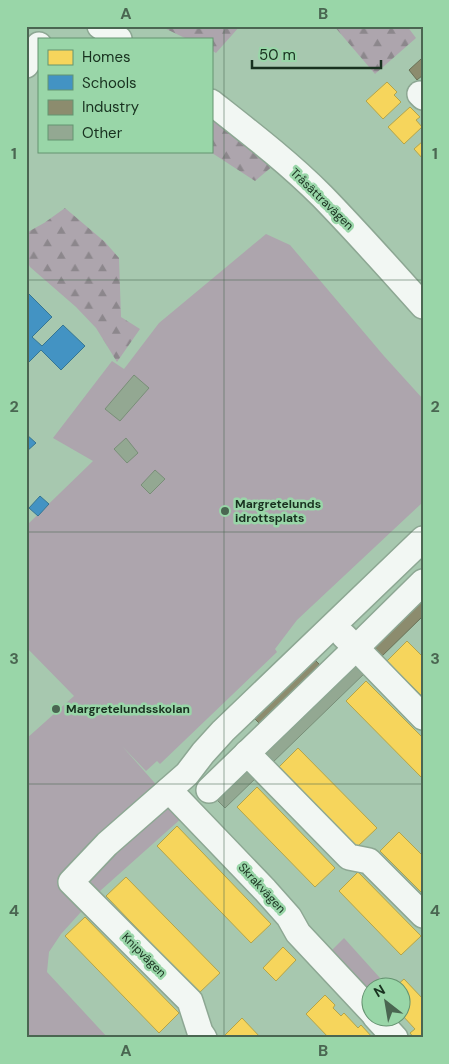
<svg xmlns="http://www.w3.org/2000/svg" width="449" height="1064" font-family="'DM Sans',sans-serif">
<style>
.forest{fill:url(#forest-firs)}
.green{fill:#ada5ad}
.homes{fill:#f6d55c;stroke:#b3a44a}
.schools{fill:#4393c3;stroke:#367692}
.industry{fill:#8c8c6e;stroke:#697156}
.building{fill:#93a892;stroke:#798e78}
.lines{fill:none;stroke-linecap:round;stroke-linejoin:round}
.minor-casing{stroke:#8da793;stroke-width:28}
.minor{stroke:#f2f7f3;stroke-width:25}
.grid{fill:none;stroke:#4a6651;stroke-width:1;stroke-opacity:0.55}
.poi-dot{fill:#4a6651;stroke:#99d6a8;stroke-width:2}
.labels{text-anchor:middle;dominant-baseline:central;stroke-width:5;stroke-linejoin:round;paint-order:stroke}
.street-label{font-size:12px;fill:#18311f;stroke:#99d6a8}
.poi-label{font-size:12px;font-weight:bold;fill:#18311f;stroke:#99d6a8;text-anchor:start}
.neatline{fill:none;stroke:#4a6651;stroke-width:2}
.grid-label{font-size:16px;text-anchor:middle;font-weight:bold;fill:#4a6651}
</style>
<defs>
<pattern id="forest-firs" width="22" height="20" patternUnits="userSpaceOnUse" patternTransform="scale(1.25)"><rect width="22" height="20" fill="#ada5ad"/><path d="M5 1l3.5 6h-7zM16 11l3.5 6h-7z" fill="#8c878c"/></pattern>
</defs>
<rect width="100%" height="100%" fill="#a7c8af"/>
<!-- forest -->
<g class="forest">
<polygon points="160,26 240,26 216,53 211,50 211,39 187,39"/>
<polygon points="334,26 407,26 416,38 375,74"/>
<polygon points="211,114 274,165 255,181 209,151 211,151"/>
<polygon points="65,208 105,242 119,258 121,317 140,329 117,362 96,328 76,307 30,267 26,259 26,233 44,223"/>
</g>
<!-- green -->
<g class="green">
<polygon points="266,234 290,245 384,356 423,399 423,502 297,620 275,649 277,652 160,764 157,761 146,771 122,746 184,816 100,891 61,934 49,952 47,972 108,1038 26,1038 26,739 74,696 26,647 26,526 93,461 53,438 112,361 124,369 159,323"/>
<polygon points="344,938 380,978 366,991 329,953"/>
</g>
<!-- homes -->
<g class="homes">
<polygon points="387,82 397,92 394,95 401,102 383,119 366,101"/>
<polygon points="410,107 420,117 416,120 422,127 404,144 388,127"/>
<polygon points="423,141 423,159 414,149"/>
<polygon points="407,641 423,657 423,697 387,661"/>
<polygon points="366,681 423,738 423,779 346,701"/>
<polygon points="298,748 377,828 357,847 279,767"/>
<polygon points="257,787 335,868 315,887 237,807"/>
<polygon points="177,826 271,924 251,943 157,846"/>
<polygon points="399,832 423,856 423,894 380,851"/>
<polygon points="358,872 421,936 401,955 339,891"/>
<polygon points="126,877 220,973 199,993 106,896"/>
<polygon points="85,917 179,1013 159,1033 65,936"/>
<polygon points="283,947 296,960 276,981 263,968"/>
<polygon points="404,979 423,999 423,1038 414,1038 410,1033 415,1029 402,1015 402,986 396,986"/>
<polygon points="325,995 335,1005 333,1008 341,1016 344,1013 358,1028 361,1025 373,1038 329,1038 306,1014"/>
<polygon points="242,1018 261,1038 227,1038 225,1035"/>
</g>
<!-- schools -->
<g class="schools">
<polygon points="28,293 52,317 32,337 42,346 63,325 85,346 61,370 41,350 26,365 26,294"/>
<polygon points="26,434 36,443 26,452"/>
<polygon points="40,496 49,504 38,516 29,508"/>
</g>
<!-- industry -->
<g class="industry">
<polygon points="421,59 423,61 423,75 417,80 409,70"/>
<polygon points="423,597 423,616 378,660 368,650"/>
<polygon points="314,659 324,669 263,727 253,717"/>
</g>
<!-- building -->
<g class="building">
<polygon points="134,375 149,388 120,421 105,409"/>
<polygon points="126,438 138,453 127,463 114,449"/>
<polygon points="155,470 165,479 150,494 141,485"/>
<polygon points="357,661 367,671 269,766 259,756"/>
<polygon points="248,767 257,777 225,808 216,799"/>
</g>
<g class="lines">
<defs>
<g id="minor">
<polyline points="100,26 119,39"/>
<polyline points="26,65 39,45"/>
<polyline points="420,94 423,97"/>
<path d="M 211,102 C 249,132 288,162 322,196 C 357,232 390,269 423,306"/>
<polyline points="344,636 356,648 423,582"/>
<polyline points="247,753 349,857 369,861 423,915"/>
<polyline points="169,790 265,890 289,917 298,933 372,1012"/>
<polyline points="209,790 356,648 423,717"/>
<polyline points="375,1016 395,1038"/>
<polyline points="204,1038 200,1032 190,1001 71,882 107,844 187,774 203,753 223,731 423,539"/>
</g>
</defs>
<!-- minor casing -->
<use href="#minor" class="minor-casing"/>
<!-- minor -->
<use href="#minor" class="minor"/>
</g>
<!-- grid -->
<path class="grid" d="M 224,26 L 224,1038M 26,280 L 423,280M 26,532 L 423,532M 26,784 L 423,784"/>
<!-- markers -->
<g class="poi-dot">
<circle cx="225" cy="511" r="5"/>
<circle cx="56" cy="709" r="5"/>
</g>
<g class="labels">
<!-- street labels -->
<g class="street-label">
<text transform="translate(322 199) rotate(44)">Tråsättravägen</text>
<text transform="translate(262 888) rotate(47)">Skrakvägen</text>
<text transform="translate(144 955) rotate(45)">Knipvägen</text>
</g>
<!-- poi labels -->
<g class="poi-label">
<text x="235" y="504">Margretelunds<tspan x="235" dy="14">idrottsplats</tspan></text>
<text x="66" y="709">Margretelundsskolan</text>
</g>
</g>
<!-- border -->
<rect width="449" height="1064" fill="none" stroke="#99d6a8" stroke-width="55"/>
<!-- legend -->
<rect x="38" y="38" width="175" height="115" fill="#99d6a8" stroke="#659471"/>
<rect x="48" y="50" width="25" height="15" fill="#f6d55c" stroke="#659471"/>
<text x="82" y="62" font-size="15" fill="#18311f">Homes</text>
<rect x="48" y="75" width="25" height="15" fill="#4393c3" stroke="#659471"/>
<text x="82" y="88" font-size="15" fill="#18311f">Schools</text>
<rect x="48" y="100" width="25" height="15" fill="#8c8c6e" stroke="#659471"/>
<text x="82" y="112" font-size="15" fill="#18311f">Industry</text>
<rect x="48" y="125" width="25" height="15" fill="#93a892" stroke="#659471"/>
<text x="82" y="138" font-size="15" fill="#18311f">Other</text>
<!-- north arrow -->
<g transform="translate(386 1002) rotate(329)"><circle r="24" fill="#99d6a8" stroke="#659471"/>
<path d="M0-4L9 19L0 12L-9 19Z" fill="#4a6651"/>
<text y="-8" font-size="14" font-weight="bold" text-anchor="middle" fill="#18311f">N</text>
</g>
<!-- scale -->
<path d="M252 60v8h129v-8" fill="none" stroke="#18311f" stroke-width="2.5"/>
<text x="259" y="60" font-size="15" fill="#18311f" stroke="#99d6a8" stroke-width="4" paint-order="stroke">50 m</text>
<rect x="28" y="28" width="394" height="1008" class="neatline"/>
<g class="grid-label">
<text x="126" y="19">A</text>
<text x="323" y="19">B</text>
<text x="14" y="159">1</text>
<text x="435" y="159">1</text>
<text x="14" y="412">2</text>
<text x="435" y="412">2</text>
<text x="14" y="664">3</text>
<text x="435" y="664">3</text>
<text x="14" y="916">4</text>
<text x="435" y="916">4</text>
<text x="126" y="1056">A</text>
<text x="323" y="1056">B</text>
</g>
</svg>
